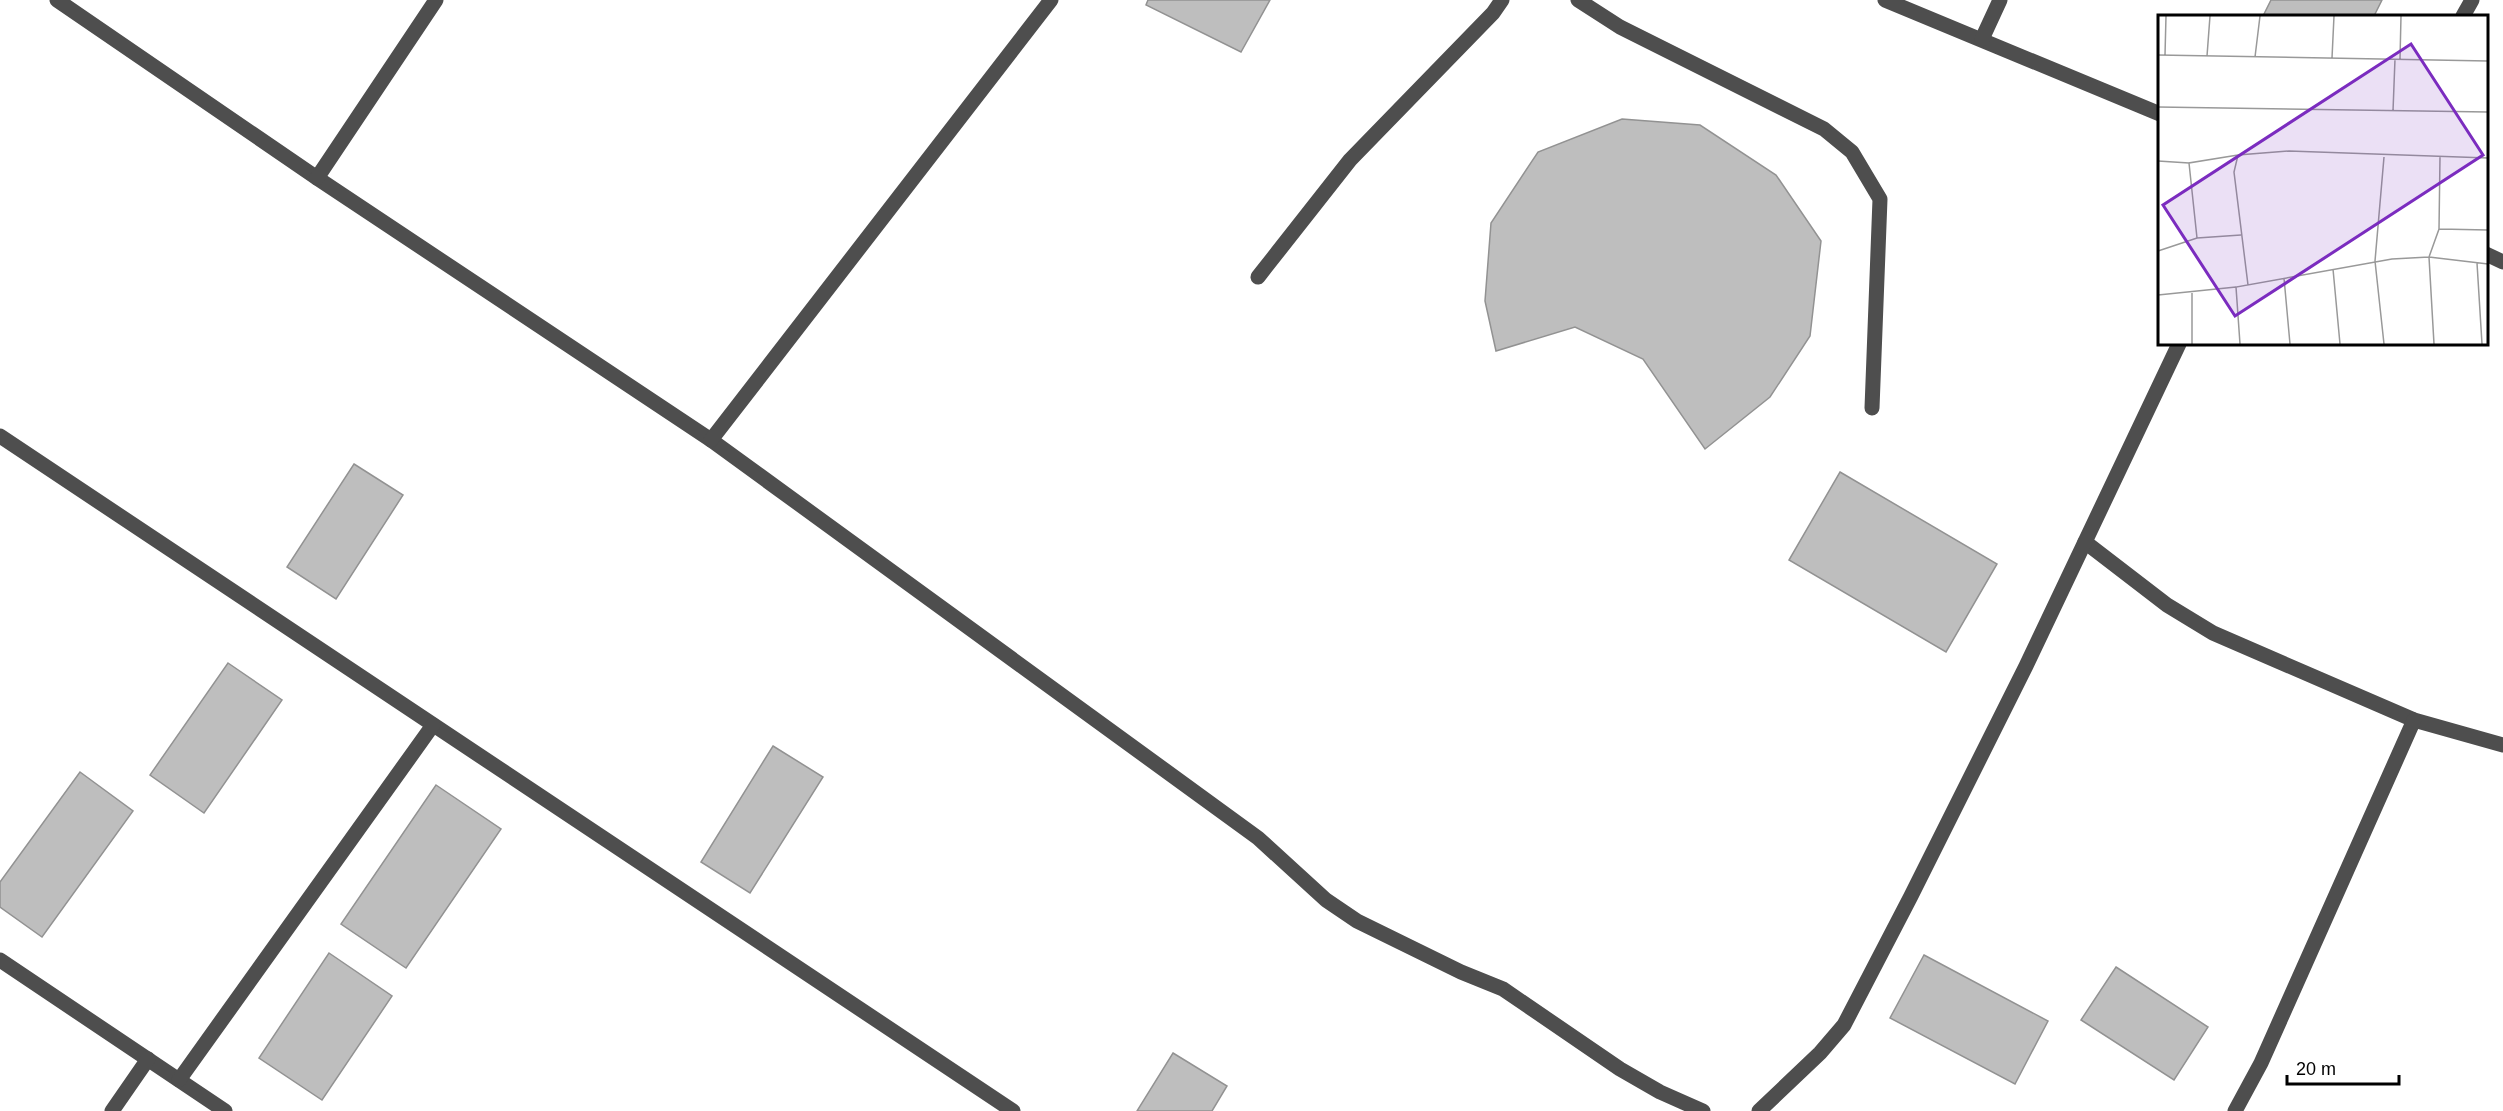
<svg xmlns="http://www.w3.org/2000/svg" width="2503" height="1111" font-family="Arial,sans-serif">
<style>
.building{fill:#bebebe;stroke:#929292;stroke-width:1.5}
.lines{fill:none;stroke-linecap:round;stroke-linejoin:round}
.minor{stroke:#4e4e4e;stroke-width:15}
.inset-road{fill:none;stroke:#999;stroke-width:1.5}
.view{fill:#7b2cbf;fill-opacity:0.15;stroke:#7b2cbf;stroke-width:3}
.inset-edge{fill:none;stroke:#000;stroke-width:3}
</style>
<rect width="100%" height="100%" fill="#fff"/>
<!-- building -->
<g class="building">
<polygon points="1148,0 1270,0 1241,52 1146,5"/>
<polygon points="2271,0 2382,0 2374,16 2263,16"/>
<polygon points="1622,119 1700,125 1776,175 1821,241 1810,336 1770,397 1705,449 1643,359 1575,327 1496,351 1485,301 1491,223 1538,152"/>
<polygon points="354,464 403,495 336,599 287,567"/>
<polygon points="1840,472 1997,564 1946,652 1789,560"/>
<polygon points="228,663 282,700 204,813 150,775"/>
<polygon points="773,746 823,777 750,893 701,862"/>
<polygon points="80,772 133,811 42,937 0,907 0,882"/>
<polygon points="436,785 501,829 406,968 341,924"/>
<polygon points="329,953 392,996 322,1100 259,1058"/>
<polygon points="1924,955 2048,1021 2015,1084 1890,1018"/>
<polygon points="2116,967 2208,1027 2174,1080 2081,1020"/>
<polygon points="1173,1053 1227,1086 1212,1111 1137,1111"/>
</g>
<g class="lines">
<!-- minor -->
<g class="minor">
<polyline points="57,0 317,178 711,440 1258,838 1326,900 1357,921 1461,972 1503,989 1620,1069 1660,1092 1703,1111"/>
<polyline points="1578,0 1620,27 1824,129 1852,152 1880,199 1872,408"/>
<polyline points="1885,0 2160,114"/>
<polyline points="2463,16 2472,0"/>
<polyline points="1982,39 2000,0"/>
<polyline points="317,178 436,0"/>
<polyline points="2486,254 2503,262"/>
<polyline points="1258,277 1350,160 1493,13 1502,0"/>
<polyline points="0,436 1013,1111"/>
<polyline points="711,440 1051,0"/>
<polyline points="2085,542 2167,605 2213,633 2414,720 2503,745"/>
<polyline points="0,960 225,1111"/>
<polyline points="179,1080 433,725"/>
<polyline points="112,1111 148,1059"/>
<polyline points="1759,1111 1820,1053 1844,1025 1911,896 2026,666 2179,344"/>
<polyline points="2235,1111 2261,1063 2414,720"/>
</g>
</g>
<!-- overview -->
<g transform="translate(2158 15)">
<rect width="330" height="330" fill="#fff"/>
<path class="inset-road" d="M 0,40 L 330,46M 7,40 L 8,1M 49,41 L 52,1M 97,42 L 102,1M 174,43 L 176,1M 242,44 L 243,1M 0,92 L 330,97M 235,96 L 237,44M 226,142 L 217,246 L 226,329M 0,146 L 31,148M 281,214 L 330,215M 39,223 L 31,148 L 80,140M 0,236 L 39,223 L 83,220M 319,248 L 324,329M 175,254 L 182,329M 126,263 L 132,329M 90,270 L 76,157 L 80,140 L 131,136 L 330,143M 0,280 L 78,272M 34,329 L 34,278M 82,329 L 78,272 L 234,244 L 271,242 L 330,249M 276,329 L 271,242 L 281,214 L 282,142"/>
<path class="view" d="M 253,29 L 325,140 L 77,301 L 5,190 Z"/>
<rect width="330" height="330" class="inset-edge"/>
</g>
<!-- scale -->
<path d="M2287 1075v9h112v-9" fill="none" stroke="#000000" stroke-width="3"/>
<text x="2296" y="1075" font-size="18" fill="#000000" stroke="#ffffff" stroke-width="4.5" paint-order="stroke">20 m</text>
</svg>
